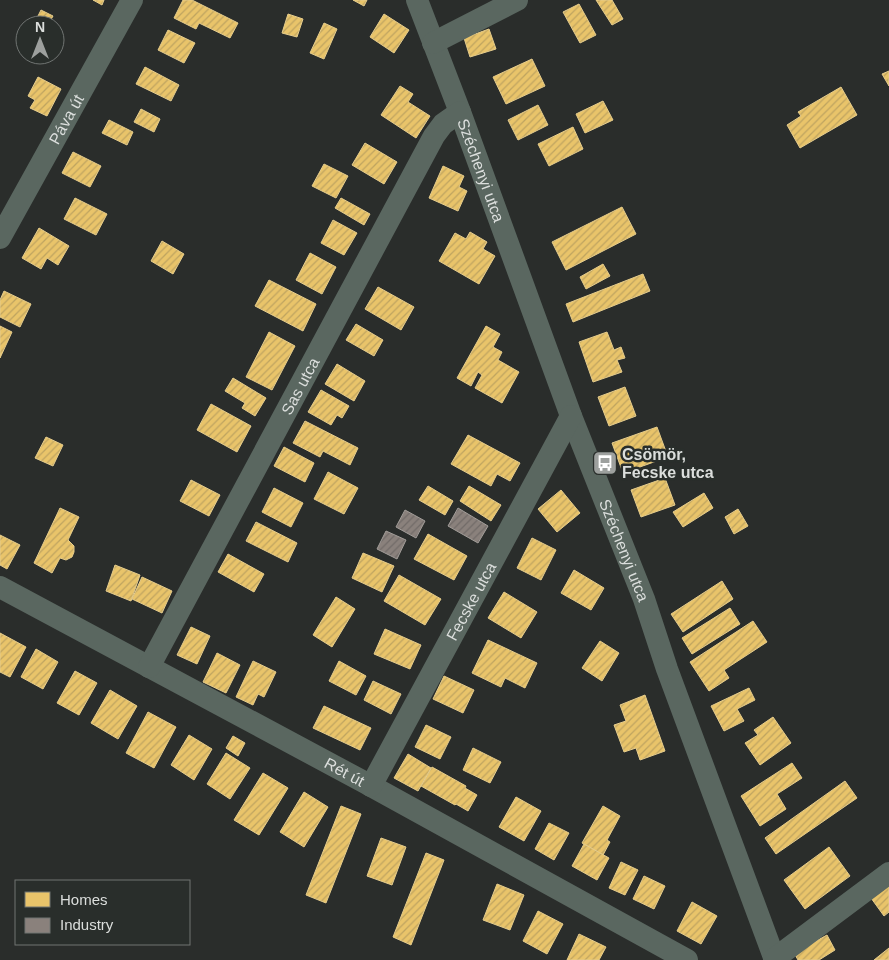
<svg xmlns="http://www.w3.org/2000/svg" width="889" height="960" font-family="Helvetica,sans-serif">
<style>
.homes{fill:url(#homes-hatch);stroke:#e5cc8c}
.industry{fill:url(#industry-hatch);stroke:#a29d99}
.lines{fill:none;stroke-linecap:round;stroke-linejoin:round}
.minor{stroke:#5a6760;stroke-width:22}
.labels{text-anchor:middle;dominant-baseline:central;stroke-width:5;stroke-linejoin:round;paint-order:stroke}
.street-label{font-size:16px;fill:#dbdedc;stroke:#292e2b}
.poi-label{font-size:16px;font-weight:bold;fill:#dbdedc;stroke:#292e2b;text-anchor:start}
</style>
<defs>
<pattern id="homes-hatch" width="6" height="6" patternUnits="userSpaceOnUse" patternTransform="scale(1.25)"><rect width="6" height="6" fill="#e9c46a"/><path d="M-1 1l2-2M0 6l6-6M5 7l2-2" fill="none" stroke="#bfa460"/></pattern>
<pattern id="industry-hatch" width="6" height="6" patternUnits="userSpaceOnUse" patternTransform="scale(1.25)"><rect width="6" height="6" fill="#8a817c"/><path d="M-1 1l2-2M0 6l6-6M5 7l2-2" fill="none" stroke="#716b68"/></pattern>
</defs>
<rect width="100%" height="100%" fill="#2a2d2b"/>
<!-- homes -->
<g class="homes">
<polygon points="93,0 104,0 102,5"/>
<polygon points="183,0 192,0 238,23 230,38 199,23 196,29 174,18"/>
<polygon points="353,0 367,0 364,6"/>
<polygon points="596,0 612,0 623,19 612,25"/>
<polygon points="579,4 596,35 580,43 563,12"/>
<polygon points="41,10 53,16 48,25 34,24"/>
<polygon points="288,14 303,19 297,37 282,33"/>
<polygon points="384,14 409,30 394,53 370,37"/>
<polygon points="324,23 337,29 324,59 310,53"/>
<polygon points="489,29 496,49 470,57 464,38"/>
<polygon points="168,30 195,43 184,63 158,50"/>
<polygon points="532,59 545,86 506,104 493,77"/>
<polygon points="145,67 179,85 171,101 136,84"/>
<polygon points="889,71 889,86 882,74"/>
<polygon points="38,77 61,89 47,116 30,108 35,100 28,96"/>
<polygon points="400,86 413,94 408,102 430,116 416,138 381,115"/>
<polygon points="841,87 857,115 800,148 787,125 801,116 798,112"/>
<polygon points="603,101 613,120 585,133 576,114"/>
<polygon points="538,105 548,125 518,140 508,120"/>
<polygon points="141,109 160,119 154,132 134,122"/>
<polygon points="109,120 133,132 127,145 102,133"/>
<polygon points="573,127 583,149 549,166 538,144"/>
<polygon points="365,143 397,162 384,184 352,165"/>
<polygon points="73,152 101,166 90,187 62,173"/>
<polygon points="324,164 348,176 336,198 312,186"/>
<polygon points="443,166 464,176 459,187 467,191 458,211 429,198"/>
<polygon points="75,198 107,214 96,235 64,219"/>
<polygon points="341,198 370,214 364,225 335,208"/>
<polygon points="622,207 636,234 566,270 552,242"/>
<polygon points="333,220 357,233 344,255 321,243"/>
<polygon points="39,228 69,246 58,265 47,258 41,269 22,258"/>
<polygon points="470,232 487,242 483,249 495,256 479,284 439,261 455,233 466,239"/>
<polygon points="162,241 184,254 173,274 151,261"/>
<polygon points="310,253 336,267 322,294 296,280"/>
<polygon points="603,264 610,276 586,289 580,277"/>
<polygon points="643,274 650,291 573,322 566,304"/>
<polygon points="269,280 316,304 303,331 255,306"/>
<polygon points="378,287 414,307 401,330 365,309"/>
<polygon points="4,291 31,304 20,327 0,317 0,300"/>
<polygon points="356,324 383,340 374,356 346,340"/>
<polygon points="0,326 12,332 0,358"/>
<polygon points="486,326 500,334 493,347 502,352 498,360 519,372 502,403 475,388 482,375 478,372 471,386 457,378"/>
<polygon points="269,332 295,346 272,390 246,377"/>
<polygon points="607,332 614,350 621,347 625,358 617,360 622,372 593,382 579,342"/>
<polygon points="337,364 365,381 354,401 325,384"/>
<polygon points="233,378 266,398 255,416 242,408 245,403 225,391"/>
<polygon points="625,387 636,416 609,426 598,397"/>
<polygon points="321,390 349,406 342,418 337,415 331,425 308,412"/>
<polygon points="211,404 251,426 237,452 197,430"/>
<polygon points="305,421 358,448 350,465 323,451 320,457 293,443"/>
<polygon points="657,427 668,457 623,473 612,443"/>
<polygon points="468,435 520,463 510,481 497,474 491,486 451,464"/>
<polygon points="46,437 63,445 53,466 35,458"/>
<polygon points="284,447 314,463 305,482 274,466"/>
<polygon points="328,472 358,488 344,514 314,499"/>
<polygon points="665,478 675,505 641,517 631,490"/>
<polygon points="191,480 220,495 209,516 180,501"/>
<polygon points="428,486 453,501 445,515 419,500"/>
<polygon points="469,486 501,505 491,521 460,501"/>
<polygon points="274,488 303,503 291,527 262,512"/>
<polygon points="561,490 580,513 557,532 538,509"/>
<polygon points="704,493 713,508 683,527 673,512"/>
<polygon points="60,508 79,517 68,540 74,546 74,552 72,557 66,560 60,558 52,573 34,563"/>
<polygon points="738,509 748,526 734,534 725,517"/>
<polygon points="256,522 297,543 288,562 246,541"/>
<polygon points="428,534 467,556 454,580 414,559"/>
<polygon points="0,535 20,545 7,569 0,565"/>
<polygon points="532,538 556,550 541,580 517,568"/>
<polygon points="363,553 394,566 382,592 352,578"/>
<polygon points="228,554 264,574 254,592 218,572"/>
<polygon points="115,565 140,575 131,601 106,591"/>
<polygon points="574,570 604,588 591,610 561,593"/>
<polygon points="399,575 441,599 425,625 384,601"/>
<polygon points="142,577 172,591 162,613 132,599"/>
<polygon points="722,581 733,599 683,632 671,614"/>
<polygon points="504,592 537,612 521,638 488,618"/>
<polygon points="336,597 355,609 332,647 313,635"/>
<polygon points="730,608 740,624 692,654 682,638"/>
<polygon points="753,621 767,642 724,670 729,678 709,691 690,662"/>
<polygon points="191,627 210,636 197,664 177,655"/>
<polygon points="385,629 421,645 410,669 374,654"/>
<polygon points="0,633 26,647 10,677 0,672"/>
<polygon points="488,640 537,663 525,688 505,678 501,687 472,673"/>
<polygon points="600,641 619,653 602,681 582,668"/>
<polygon points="36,649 58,662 43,689 21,677"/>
<polygon points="217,653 240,665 226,693 203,682"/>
<polygon points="253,661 276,672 264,697 258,694 253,705 236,697"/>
<polygon points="339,661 366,676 356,695 329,681"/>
<polygon points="75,671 97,683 79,715 57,703"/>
<polygon points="444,676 474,690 463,713 433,699"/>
<polygon points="373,681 401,694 391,714 364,700"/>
<polygon points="749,688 755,700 737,709 744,721 724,731 711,706"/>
<polygon points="110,690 137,706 118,739 91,723"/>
<polygon points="645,695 665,751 640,760 636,748 624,752 614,725 626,721 620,705"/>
<polygon points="324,706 371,728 360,750 313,728"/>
<polygon points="148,712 176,727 154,768 126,753"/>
<polygon points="773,717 791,743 760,765 745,743 758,735 754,730"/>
<polygon points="426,725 451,737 440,759 415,747"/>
<polygon points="189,735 212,749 194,780 171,765"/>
<polygon points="233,736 245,743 238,756 226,748"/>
<polygon points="473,748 501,762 490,783 463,770"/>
<polygon points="226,753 250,768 230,799 207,784"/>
<polygon points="408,754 431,768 418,791 394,778"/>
<polygon points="792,763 802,778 777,794 786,809 760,826 741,796"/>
<polygon points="432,767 466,786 465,788 477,795 468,811 456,804 455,805 421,786"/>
<polygon points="263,773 288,788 259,835 234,820"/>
<polygon points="845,781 857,798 776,854 765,838"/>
<polygon points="304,792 328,807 304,847 280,832"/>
<polygon points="516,797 541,811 524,841 499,827"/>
<polygon points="341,806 361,814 326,903 306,895"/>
<polygon points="603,806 620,816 607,840 610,842 603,855 582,843"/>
<polygon points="549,823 569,833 554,860 535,849"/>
<polygon points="381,838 406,847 392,885 367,876"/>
<polygon points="584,844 609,858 597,880 572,866"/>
<polygon points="829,847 850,876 805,909 784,880"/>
<polygon points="426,853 444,860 411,945 393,937"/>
<polygon points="621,862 638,870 625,895 609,888"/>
<polygon points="644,876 665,886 654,909 633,899"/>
<polygon points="497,884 524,895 510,930 483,920"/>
<polygon points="889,884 889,912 884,916 871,898"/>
<polygon points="692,902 717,916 701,944 677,931"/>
<polygon points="538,911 563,924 547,954 523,941"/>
<polygon points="579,934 606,947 599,960 567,960"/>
<polygon points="827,935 835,950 819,960 798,960 794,953"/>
<polygon points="889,948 889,960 874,960"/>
</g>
<!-- industry -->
<g class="industry">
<polygon points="458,508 488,526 478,543 448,526"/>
<polygon points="405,510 425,521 416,538 396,527"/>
<polygon points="386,531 406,540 397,559 377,549"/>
</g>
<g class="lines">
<!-- minor -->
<g class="minor">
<path id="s1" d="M 417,0 L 460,112 L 571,416 L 644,599 L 667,669 L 775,960"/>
<polyline points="433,43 517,0"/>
<path id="s2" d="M 0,238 L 132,0"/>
<path id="s3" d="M 0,587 L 364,782 L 687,960"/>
<path id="s4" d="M 149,667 L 434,136 L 443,124 L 460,112"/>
<path id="s5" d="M 371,786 L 571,416"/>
<polyline points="774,959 889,873"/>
</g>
</g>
<!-- icons -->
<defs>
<symbol id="bus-square" viewBox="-11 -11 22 22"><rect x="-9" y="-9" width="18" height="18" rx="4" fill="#9da09e" stroke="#292e2b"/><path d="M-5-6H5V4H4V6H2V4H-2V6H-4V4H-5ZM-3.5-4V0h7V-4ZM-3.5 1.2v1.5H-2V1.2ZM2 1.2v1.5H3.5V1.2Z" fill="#fff"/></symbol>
</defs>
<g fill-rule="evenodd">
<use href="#bus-square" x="591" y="449" width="28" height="28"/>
</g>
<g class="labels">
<!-- street labels -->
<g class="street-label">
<text stroke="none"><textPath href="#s2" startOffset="136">Páva út</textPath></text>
<text stroke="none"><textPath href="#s1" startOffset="182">Széchenyi utca</textPath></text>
<text stroke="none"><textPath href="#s4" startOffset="319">Sas utca</textPath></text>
<text stroke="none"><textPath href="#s1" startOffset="588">Széchenyi utca</textPath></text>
<text stroke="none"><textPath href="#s5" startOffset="210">Fecske utca</textPath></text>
<text stroke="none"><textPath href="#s3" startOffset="391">Rét út</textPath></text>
</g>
<!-- poi labels -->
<g class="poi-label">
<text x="622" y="454">Csömör,<tspan x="622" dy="18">Fecske utca</tspan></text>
</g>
</g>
<!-- legend -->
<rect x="15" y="880" width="175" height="65" fill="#292e2b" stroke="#707472"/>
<rect x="25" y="892" width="25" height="15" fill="#e9c46a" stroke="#707472"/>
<text x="60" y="905" font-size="15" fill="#dbdedc">Homes</text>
<rect x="25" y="918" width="25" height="15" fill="#8a817c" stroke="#707472"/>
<text x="60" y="930" font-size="15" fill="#dbdedc">Industry</text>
<!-- north arrow -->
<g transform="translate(40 40)"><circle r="24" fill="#292e2b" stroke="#707472"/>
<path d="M0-4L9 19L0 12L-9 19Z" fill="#9da09e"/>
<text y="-8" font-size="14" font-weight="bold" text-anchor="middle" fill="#dbdedc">N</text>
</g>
</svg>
